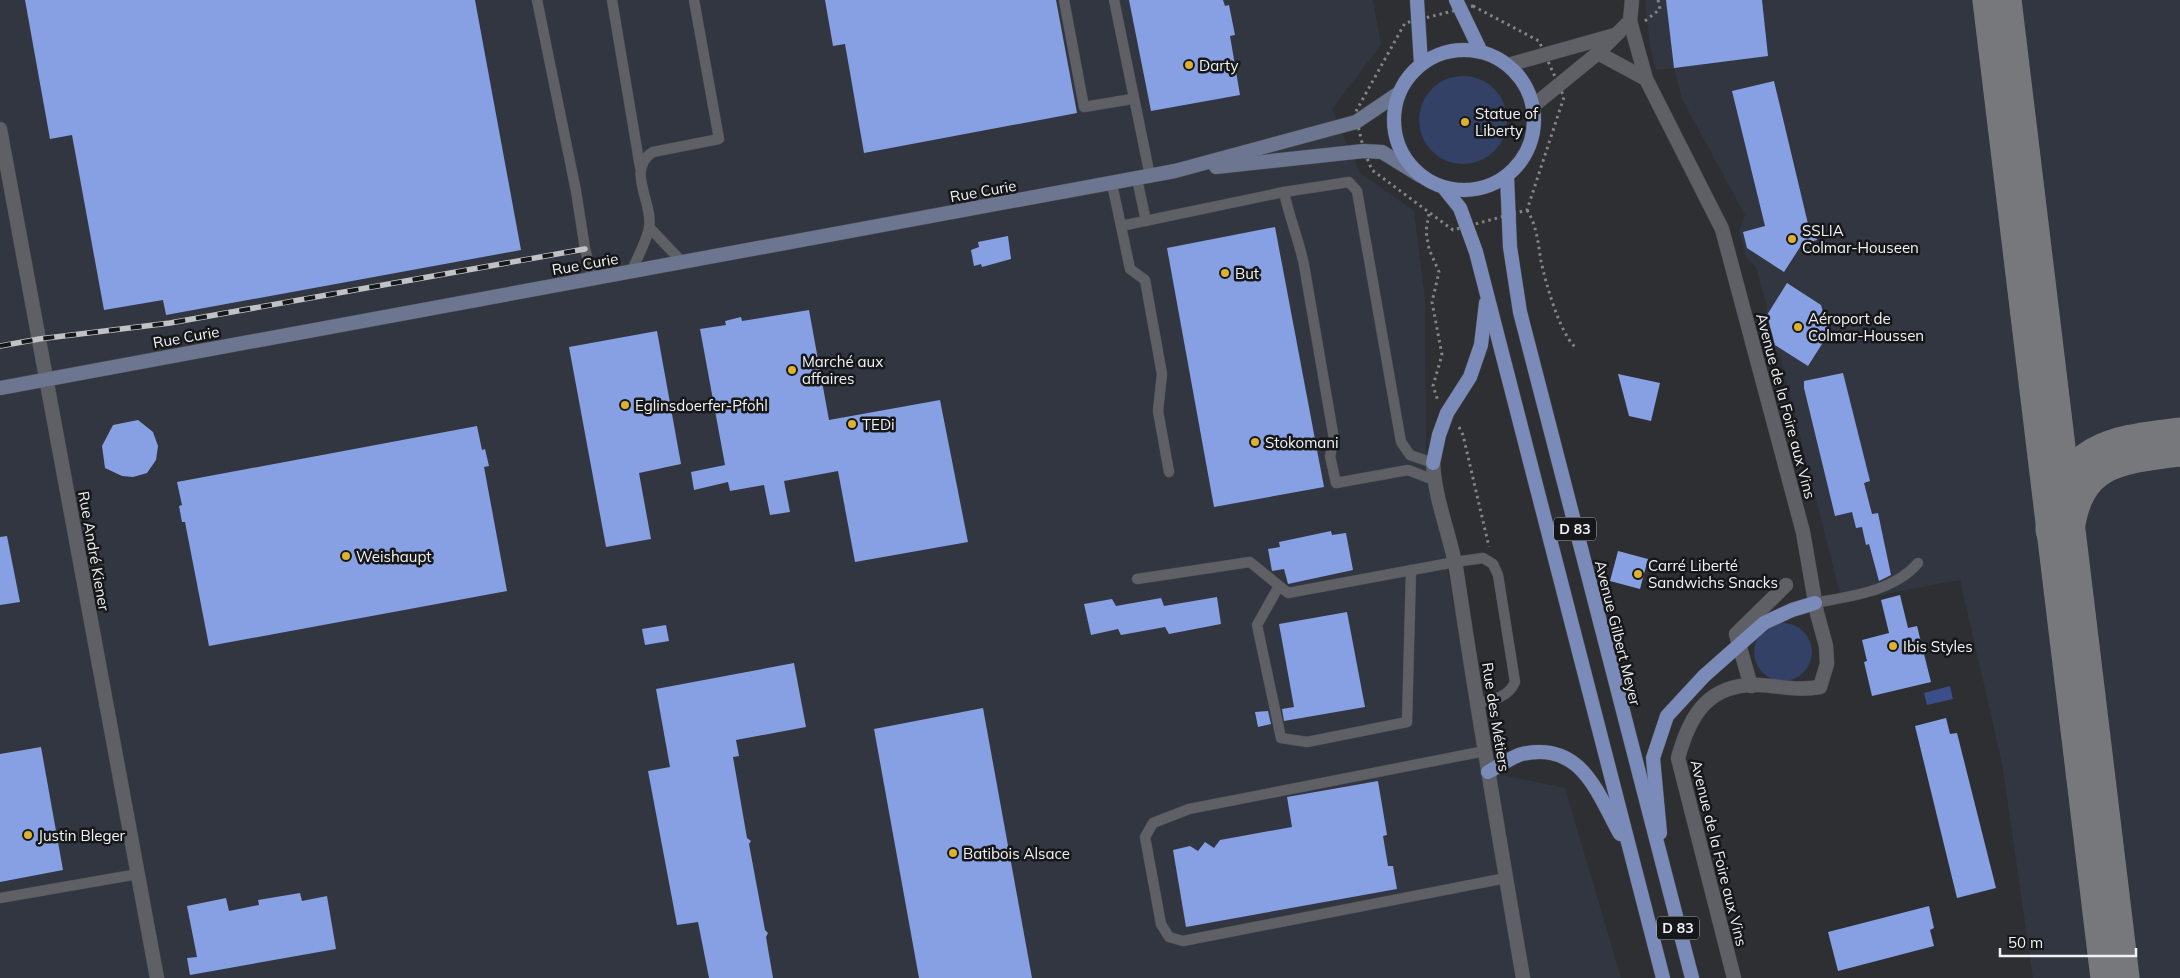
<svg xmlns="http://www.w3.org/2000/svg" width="2180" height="978" font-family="Mulish,sans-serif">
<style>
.built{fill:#323640}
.green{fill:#334167}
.water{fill:#3a4e8a}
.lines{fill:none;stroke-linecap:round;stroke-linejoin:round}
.taxiway{stroke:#77787c;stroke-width:49}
.building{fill:#87a0e3}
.service-casing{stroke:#4b4c4f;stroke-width:11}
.minor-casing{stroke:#4b4c4f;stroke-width:15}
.tertiary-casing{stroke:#4b4c4f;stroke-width:15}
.secondary-casing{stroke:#4b4c4f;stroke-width:15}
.primary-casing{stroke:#4b4c4f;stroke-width:15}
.path{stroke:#828488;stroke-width:3;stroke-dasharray:2.5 4;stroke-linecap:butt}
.service{stroke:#5e6065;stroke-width:10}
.minor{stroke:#5e6065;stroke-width:14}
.tertiary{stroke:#5e6065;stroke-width:14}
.secondary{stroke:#6c7690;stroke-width:14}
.primary{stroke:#7a8bba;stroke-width:14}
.rail-casing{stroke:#c1c2c6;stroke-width:5.5}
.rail{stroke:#161719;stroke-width:4;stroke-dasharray:11;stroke-linecap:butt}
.poi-dot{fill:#deb133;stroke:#161719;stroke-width:2}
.labels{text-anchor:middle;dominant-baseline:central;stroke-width:5;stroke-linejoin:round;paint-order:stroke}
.shield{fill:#161719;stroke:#afb0b3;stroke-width:1}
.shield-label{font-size:14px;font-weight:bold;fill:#f1f2f5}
.poi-label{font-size:15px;fill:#f1f2f5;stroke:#161719;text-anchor:start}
.street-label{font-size:15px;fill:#f1f2f5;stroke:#161719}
</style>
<rect width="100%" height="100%" fill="#2d2f33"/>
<!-- built -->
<g class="built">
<polygon points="0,0 1373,0 1381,45 1332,109 1360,173 1414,211 1425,299 1426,448 1483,771 1565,788 1621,978 0,978"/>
<polygon points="1645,0 2180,0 2180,978 2033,978 2002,763 1960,580 1842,602 1780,356 1772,345 1765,316 1767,307 1756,267 1747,259 1744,250 1739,231 1745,215 1682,99 1674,68 1656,70 1650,47"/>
</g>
<!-- green -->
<g class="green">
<circle cx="1463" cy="120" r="44"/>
<circle cx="1783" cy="652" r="29"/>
</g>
<!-- water -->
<polygon class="water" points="1950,686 1953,699 1927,705 1924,693"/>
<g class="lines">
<!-- taxiway -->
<g class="taxiway">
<polyline points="1997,0 2115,978"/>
<path d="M 2060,529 C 2071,453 2116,450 2180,442"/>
</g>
</g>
<!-- building -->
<g class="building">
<polygon points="25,0 475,0 521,250 166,315 163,300 104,310 72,135 50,139"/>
<polygon points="825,0 1056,0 1077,113 864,153 845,44 833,46"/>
<polygon points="1129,0 1223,0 1225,6 1229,5 1235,35 1230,36 1240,95 1151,111"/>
<polygon points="1666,0 1762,0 1768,56 1674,68"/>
<polygon points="1774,81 1809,228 1814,226 1817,240 1802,244 1784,272 1747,248 1743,232 1765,226 1732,91"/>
<polygon points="1275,227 1324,487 1214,507 1167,248"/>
<polygon points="1008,236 1011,259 982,267 981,264 974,266 971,250 979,247 978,242"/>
<polygon points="1787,283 1821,305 1829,333 1808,366 1775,345 1767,315"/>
<polygon points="809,310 829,420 940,400 968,542 855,562 838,471 784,481 790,512 770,515 764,485 730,491 728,482 694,490 691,472 725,465 700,329 726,325 725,321 741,317 742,321"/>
<polygon points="657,331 681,464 639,473 651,539 606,547 569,347"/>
<polygon points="1843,373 1870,481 1864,483 1872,514 1878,513 1891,575 1879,581 1869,544 1866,545 1862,527 1856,528 1852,512 1835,516 1804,388 1804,381"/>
<polygon points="1618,374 1660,383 1651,421 1629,416"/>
<polygon points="138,420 153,432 158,446 156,460 147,473 133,477 122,476 105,468 102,446 113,425"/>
<polygon points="477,426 482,450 485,449 489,466 484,467 507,591 209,646 185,522 182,522 179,506 182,505 177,482"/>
<polygon points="1331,531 1332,535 1346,533 1353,570 1288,584 1284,569 1272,571 1268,549 1280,547 1279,542"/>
<polygon points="7,536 20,602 0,605 0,537"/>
<polygon points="1618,551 1648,559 1640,589 1610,581"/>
<polygon points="1900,595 1908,628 1917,626 1931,682 1872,696 1864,662 1867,661 1862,640 1889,633 1881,600"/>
<polygon points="1217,597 1221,624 1169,634 1165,627 1121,635 1118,629 1091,635 1084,604 1112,599 1116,606 1161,598 1164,606"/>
<polygon points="1347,612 1365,707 1284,721 1282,709 1294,707 1279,624"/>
<polygon points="666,625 669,641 645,645 642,629"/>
<polygon points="794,663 806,727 736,740 739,756 733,757 747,838 751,841 749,844 765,930 768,933 766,937 773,978 709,978 698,922 677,925 648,771 670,767 656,689"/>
<polygon points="983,708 1032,978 919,978 874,729"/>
<polygon points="1268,711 1271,724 1258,727 1255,712"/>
<polygon points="1946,718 1950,734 1957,733 1996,888 1957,898 1915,726"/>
<polygon points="41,747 63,870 0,882 0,754"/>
<polygon points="1378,781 1387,835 1383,836 1388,866 1393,866 1397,889 1186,927 1173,850 1190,846 1198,851 1205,842 1214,848 1220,840 1292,827 1287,797"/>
<polygon points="300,893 302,901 327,896 336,949 190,975 187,958 197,957 187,906 226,898 229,911 259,905 258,900"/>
<polygon points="1929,906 1934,928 1930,930 1934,946 1838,971 1828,932"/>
</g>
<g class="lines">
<defs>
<g id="service">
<polyline points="537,0 576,191 585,249 593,279"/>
<polyline points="612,0 640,167"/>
<polyline points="1064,0 1084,107 1132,99"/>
<polyline points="1114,0 1150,176"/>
<polyline points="1137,179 1146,221"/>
<path d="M 1112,184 L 1121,226 L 1284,192 C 1289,217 1299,240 1304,265 L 1334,439 L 1330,456 L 1336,483 L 1408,470 L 1434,480"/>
<polyline points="1284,192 1349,182 1357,191 1401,442 1410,455 1433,463"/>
<polyline points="1121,226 1130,269 1145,280 1162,374 1158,411 1169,472"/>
<polyline points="649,227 683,263"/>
<path d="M 631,272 C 637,258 646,243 649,228 C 654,203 625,170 653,152 L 719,139 L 694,0"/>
<path d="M 1137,579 L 1250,562 L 1288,593 L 1455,562 L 1483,558 L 1493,564 L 1498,575 L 1515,682 C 1508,698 1492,700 1476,704"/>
<polyline points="1279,586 1257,625 1281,738 1307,742 1407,722 1411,570"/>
<path d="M 1815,603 C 1850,596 1893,592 1918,563"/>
<polyline points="1485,751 1189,809 1153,823 1145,837 1161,924 1169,937 1183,941 1506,878"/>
<polyline points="0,898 138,874"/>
</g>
<g id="minor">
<path d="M 1630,21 L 1646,79 L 1722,229 L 1803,532 L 1817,613 L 1826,646 L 1827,664 L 1820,687 C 1796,691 1782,686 1759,685 C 1709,683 1690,714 1678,758 L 1734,978"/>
<polyline points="1598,53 1646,79"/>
<polyline points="0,129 157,978"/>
<path d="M 1433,463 C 1435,502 1451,536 1457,574 C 1477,709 1500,843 1523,978"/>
<polyline points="1751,686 1736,634 1786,585"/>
</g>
<g id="tertiary">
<polyline points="1508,65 1615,35"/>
<polyline points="1533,106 1598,53 1630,21 1632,0"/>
</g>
<g id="secondary">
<polyline points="1216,167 1364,151 1382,152 1421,176"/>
<polyline points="0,388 1175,171 1356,122 1399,93"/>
</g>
<g id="primary">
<polyline points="1417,0 1421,64"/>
<polyline points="1456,0 1481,52"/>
<circle cx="1464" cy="120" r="70"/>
<polyline points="1507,176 1510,247 1520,312 1692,978"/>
<polyline points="1444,188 1460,208 1476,252 1663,978"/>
<polyline points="1433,463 1439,435 1447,413 1470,377 1481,345 1486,303"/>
<path d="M 1488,772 C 1498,767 1511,757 1522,754 C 1581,741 1597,792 1620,834"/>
<polyline points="1660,833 1653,758 1667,716 1704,676 1764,623 1792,610 1815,603"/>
</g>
</defs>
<!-- service casing -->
<use href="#service" class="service-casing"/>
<!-- minor casing -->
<use href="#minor" class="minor-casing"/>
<!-- tertiary casing -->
<use href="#tertiary" class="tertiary-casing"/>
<!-- secondary casing -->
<use href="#secondary" class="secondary-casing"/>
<!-- primary casing -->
<use href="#primary" class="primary-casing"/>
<!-- path -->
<g class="path">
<polygon points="1473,6 1539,41 1564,97 1527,210 1453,230 1372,170 1364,151 1355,113 1405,23"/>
<polyline points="1645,21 1660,9 1658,0"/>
<path d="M 1527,210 C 1537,226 1538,243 1541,261 C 1546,284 1559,331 1575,347"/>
<polyline points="1429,214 1426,231 1429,249 1439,272 1432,302 1442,355 1433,386 1438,401"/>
<polyline points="1459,427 1463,435 1489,547"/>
</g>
<!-- service -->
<use href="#service" class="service"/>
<!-- minor -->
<use href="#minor" class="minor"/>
<!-- tertiary -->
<use href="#tertiary" class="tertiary"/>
<!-- secondary -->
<use href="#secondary" class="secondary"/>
<!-- primary -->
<use href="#primary" class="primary"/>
<defs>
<polyline id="rail" points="0,346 39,339 170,323 585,249"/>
</defs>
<!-- rail casing -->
<use href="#rail" class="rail-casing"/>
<!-- rail -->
<use href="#rail" class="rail"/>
</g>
<!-- markers -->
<g class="poi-dot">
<circle cx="1189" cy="65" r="5"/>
<circle cx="1465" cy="122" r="5"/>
<circle cx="1792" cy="239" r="5"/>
<circle cx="1225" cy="273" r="5"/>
<circle cx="1798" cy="327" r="5"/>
<circle cx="792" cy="370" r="5"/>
<circle cx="625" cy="405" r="5"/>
<circle cx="852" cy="424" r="5"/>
<circle cx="1255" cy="442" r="5"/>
<circle cx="346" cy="556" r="5"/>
<circle cx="1638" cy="574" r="5"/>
<circle cx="1893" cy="646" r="5"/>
<circle cx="28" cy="835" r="5"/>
<circle cx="953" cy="853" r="5"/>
</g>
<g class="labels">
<!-- shield labels -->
<g class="shield">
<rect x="1554" y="517.5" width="42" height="23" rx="4"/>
<rect x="1657" y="916.5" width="42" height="23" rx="4"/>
</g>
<g class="shield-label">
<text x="1575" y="529">D 83</text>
<text x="1678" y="928">D 83</text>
</g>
<!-- poi labels -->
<g class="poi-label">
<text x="1199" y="65">Darty</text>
<text x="1475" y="113">Statue of<tspan x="1475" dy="17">Liberty</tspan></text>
<text x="1802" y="230">SSLIA<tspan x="1802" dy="17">Colmar-Houseen</tspan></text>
<text x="1235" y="273">But</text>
<text x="1808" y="318">Aéroport de<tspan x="1808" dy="17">Colmar-Houssen</tspan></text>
<text x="802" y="361">Marché aux<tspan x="802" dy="17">affaires</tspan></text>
<text x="635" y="405">Eglinsdoerfer-Pfohl</text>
<text x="862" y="424">TEDi</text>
<text x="1265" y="442">Stokomani</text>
<text x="356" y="556">Weishaupt</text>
<text x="1648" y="565">Carré Liberté<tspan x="1648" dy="17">Sandwichs Snacks</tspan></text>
<text x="1903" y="646">Ibis Styles</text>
<text x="38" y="835">Justin Bleger</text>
<text x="963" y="853">Batibois Alsace</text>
</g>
<!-- street labels -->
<g class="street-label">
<text transform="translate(983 191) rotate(-10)">Rue Curie</text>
<text transform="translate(585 264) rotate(-10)">Rue Curie</text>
<text transform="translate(186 337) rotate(-10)">Rue Curie</text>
<text transform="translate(1786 406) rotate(75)">Avenue de la Foire aux Vins</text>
<text transform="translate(94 551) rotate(80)">Rue André Kiener</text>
<text transform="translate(1618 633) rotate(76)">Avenue Gilbert Meyer</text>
<text transform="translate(1496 717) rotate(81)">Rue des Métiers</text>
<text transform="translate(1719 853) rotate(76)">Avenue de la Foire aux Vins</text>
</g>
</g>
<!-- scale -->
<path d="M2000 948v8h136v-8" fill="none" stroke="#f1f2f5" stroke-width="2.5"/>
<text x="2008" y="948" font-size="15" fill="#f1f2f5" stroke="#161719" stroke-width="4" paint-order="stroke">50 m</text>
</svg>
